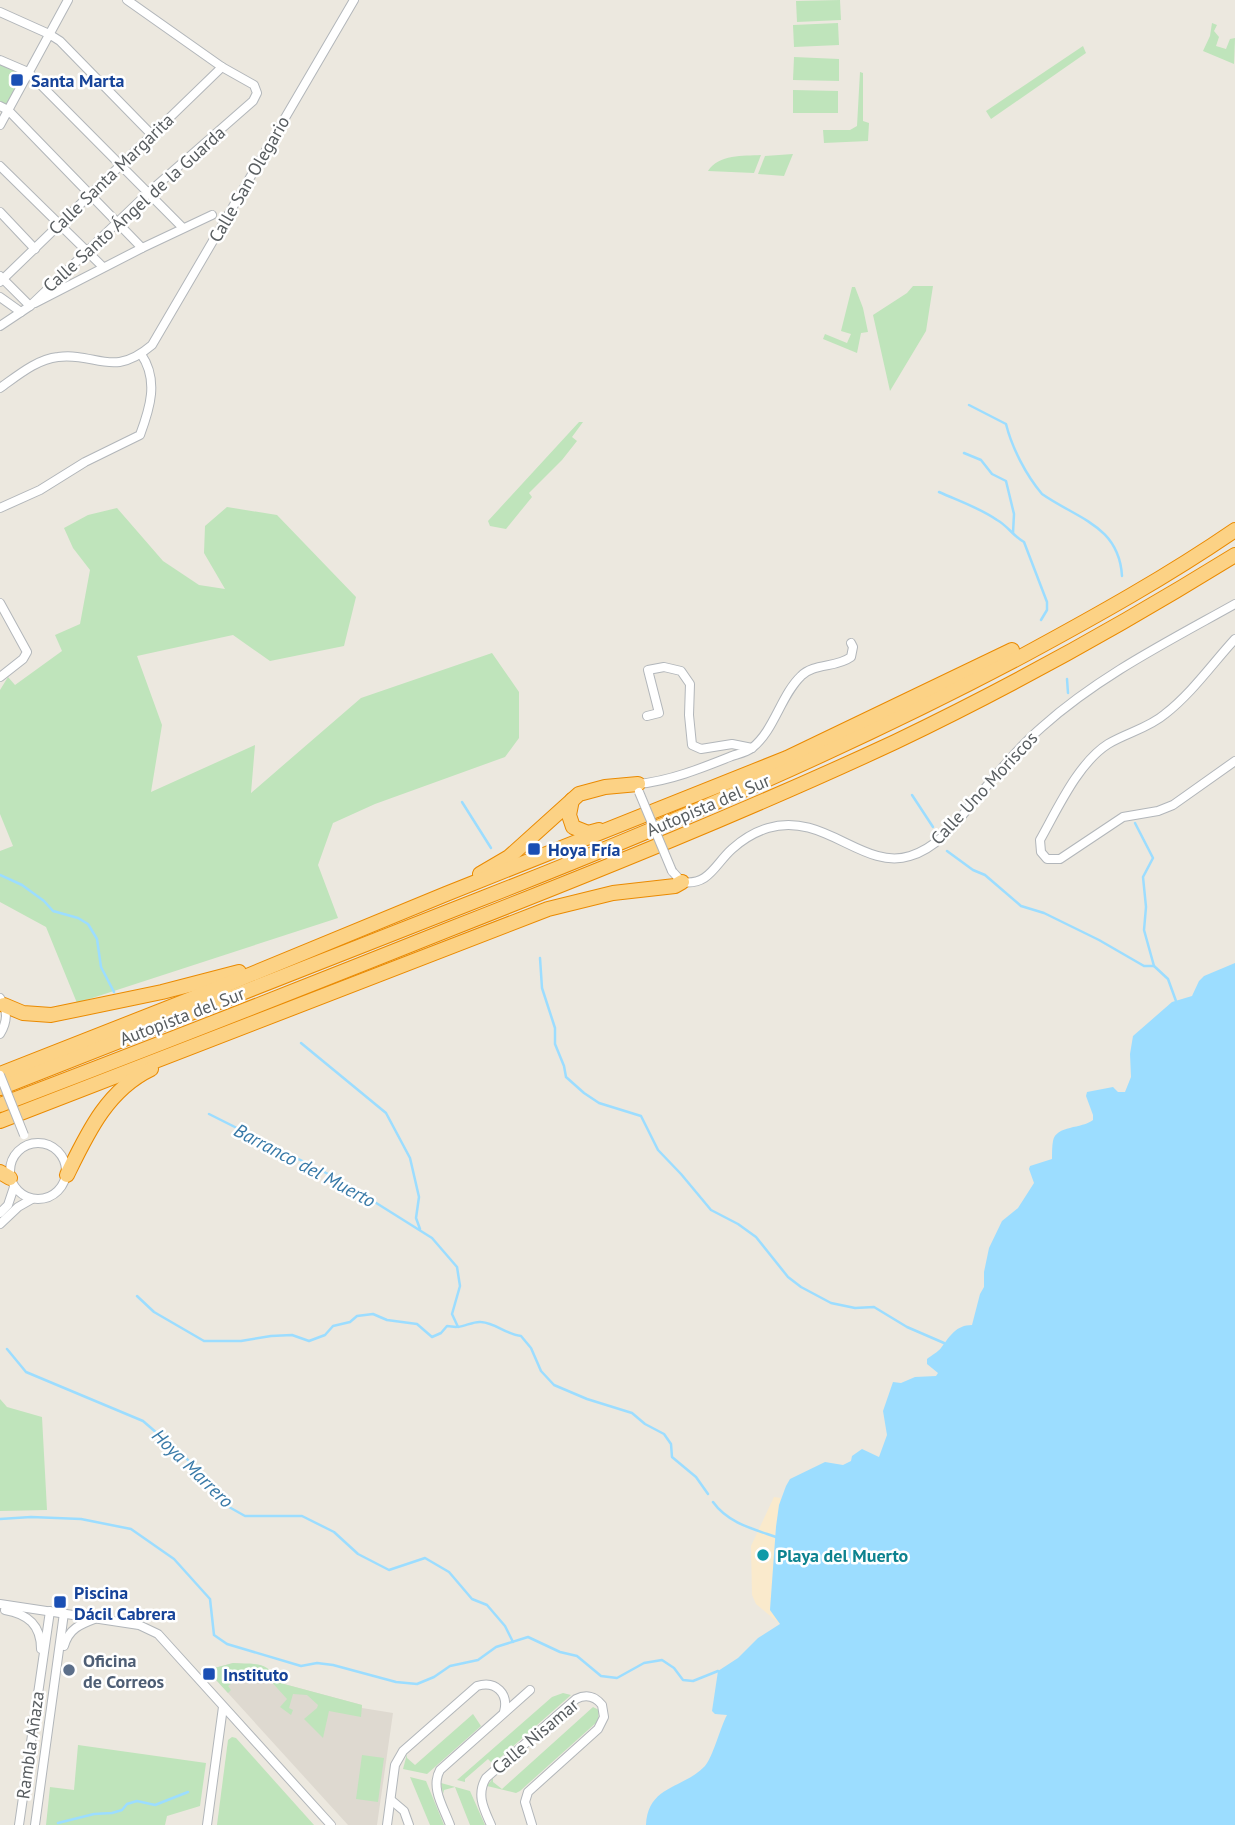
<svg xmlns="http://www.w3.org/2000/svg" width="1235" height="1825" font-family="'PT Sans',sans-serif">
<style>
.education{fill:#ded9d0}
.green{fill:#bfe4bb}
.sand{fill:#faeacc}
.water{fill:#9cddff}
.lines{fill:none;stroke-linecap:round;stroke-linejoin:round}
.stream{stroke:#9cddff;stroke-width:2.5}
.street-casing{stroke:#b2b6ba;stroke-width:10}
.highway-casing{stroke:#ea8a01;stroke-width:16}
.street{stroke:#fff;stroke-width:8}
.highway{stroke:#fcd285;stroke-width:14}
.street-bridge-casing{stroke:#b2b6ba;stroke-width:10;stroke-linecap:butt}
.street-bridge{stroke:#fff;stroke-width:8}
.transit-dot{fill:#1a4fb4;stroke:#fff;stroke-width:2.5}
.culture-dot{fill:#0f9aa8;stroke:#fff;stroke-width:2.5}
.service-dot{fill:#5c6f8a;stroke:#fff;stroke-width:2.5}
.labels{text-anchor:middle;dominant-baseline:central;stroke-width:5;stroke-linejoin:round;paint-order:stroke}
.transit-label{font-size:18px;font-weight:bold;fill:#164399;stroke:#fff;text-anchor:start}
.street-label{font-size:18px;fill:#585d60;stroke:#fff}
.culture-label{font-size:18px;font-weight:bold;fill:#0d838f;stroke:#fff;text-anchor:start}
.service-label{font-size:18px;font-weight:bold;fill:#4e5e75;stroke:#fff;text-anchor:start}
.water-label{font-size:19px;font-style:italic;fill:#3879a7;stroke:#fff}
</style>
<rect width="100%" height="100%" fill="#ece8df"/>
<!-- education -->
<polygon class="education" points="233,1663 260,1665 268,1669 274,1677 284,1684 362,1705 362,1708 393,1713 377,1825 348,1825 207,1670"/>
<!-- green -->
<g class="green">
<polygon points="840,0 841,20 797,22 796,1"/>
<polygon points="838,23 839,45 794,47 793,25"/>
<polygon points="1212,23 1217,25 1214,31 1219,37 1216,46 1226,49 1230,39 1235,38 1234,64 1203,51 1210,36"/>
<polygon points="1083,46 1086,53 991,119 986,111"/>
<polygon points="794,57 839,59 839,81 793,80"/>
<polygon points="0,60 28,72 8,110 0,106"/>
<polygon points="860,72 863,73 863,121 869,123 868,141 824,143 823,130 850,130 857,126"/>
<polygon points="793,90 838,91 838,113 793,113"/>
<polygon points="793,154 784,176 758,174 765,156"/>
<path d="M 761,155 L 754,173 L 708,171 C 719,154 743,156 761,155 Z"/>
<polygon points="913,286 933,286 926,331 890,391 873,315 907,293"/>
<polygon points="852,287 855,287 863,308 868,332 861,333 857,353 823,339 825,334 847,343 851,334 841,331"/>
<polygon points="579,422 583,422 572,437 577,441 562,460 529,493 532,497 506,529 490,526 488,521"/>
<polygon points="227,507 277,515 356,597 344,646 270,661 233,635 137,656 162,725 151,792 255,745 251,793 361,698 492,653 519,692 519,738 505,757 375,804 333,823 318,865 338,918 77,1003 46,927 0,902 0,851 13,846 0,814 0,690 8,677 15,685 62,651 55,635 80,624 90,570 73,548 64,528 88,515 117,508 163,561 199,585 225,589 204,553 205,526"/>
<polygon points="0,1399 7,1407 42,1417 47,1510 0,1511"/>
<path d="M 233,1663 C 243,1664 259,1662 267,1668 C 273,1672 276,1679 284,1684 L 362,1705 L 361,1717 L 329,1711 L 323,1738 L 304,1719 L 317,1708 L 318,1705 L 307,1695 L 293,1694 L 289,1708 L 293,1710 L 291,1715 L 280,1707 L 287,1699 L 259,1668 L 255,1670 L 252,1667 L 228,1686 L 231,1690 L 228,1693 L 207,1670 Z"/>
<polygon points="563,1693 571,1695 493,1764 488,1759 465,1779 465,1782 457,1780 552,1697"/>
<polygon points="593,1707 599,1710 598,1721 520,1791 516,1793 487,1786 493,1778 493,1782 502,1789"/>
<polygon points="473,1714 481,1726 427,1774 403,1769 407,1754 407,1758 415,1765"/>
<polygon points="232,1737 236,1738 314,1825 217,1825 228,1740"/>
<polygon points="78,1745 206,1763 200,1806 167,1816 165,1825 46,1825 50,1787 74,1790"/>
<polygon points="362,1755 384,1758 378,1802 356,1799"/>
<polygon points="410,1777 426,1781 444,1825 430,1825"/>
<polygon points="441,1783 470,1791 485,1825 470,1825 455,1787 444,1790 443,1794"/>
</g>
<!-- sand -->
<polygon class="sand" points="774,1497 781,1498 776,1527 770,1610 780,1624 756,1604 752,1595 751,1546"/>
<!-- water -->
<path class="water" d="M 1235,963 L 1235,1825 L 646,1825 C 648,1785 683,1789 705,1766 C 713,1757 720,1728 727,1715 L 715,1714 L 712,1711 L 718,1671 L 738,1658 L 758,1638 L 780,1624 L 770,1610 L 776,1527 L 779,1505 L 786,1486 L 790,1479 L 825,1462 L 843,1465 L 851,1461 L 852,1456 L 862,1449 L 879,1457 L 887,1435 L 883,1411 L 893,1382 L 901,1383 L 915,1377 L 936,1376 L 938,1373 L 927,1364 L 927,1359 C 932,1355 938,1352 941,1348 C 950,1336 956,1325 972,1325 L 980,1294 L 984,1287 L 984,1272 L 989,1248 L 1002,1221 L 1018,1208 L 1034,1183 L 1029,1169 L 1030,1166 L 1052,1159 C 1052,1153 1052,1146 1053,1141 C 1056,1125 1082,1129 1093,1120 L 1093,1115 L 1086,1096 L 1087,1092 L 1113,1087 L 1118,1092 L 1125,1092 L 1131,1077 L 1130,1054 L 1133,1036 L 1172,1002 L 1192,996 L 1199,981 L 1204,976 Z"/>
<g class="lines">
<!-- stream -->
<g class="stream">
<path d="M 969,405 L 1006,424 C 1012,448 1026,475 1042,494 C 1078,519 1119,526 1122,576"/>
<polyline points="964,453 981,460 992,474 1006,481 1014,514 1013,533"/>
<path d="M 939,492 C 959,501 980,508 997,520 C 1008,526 1013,536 1024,542 L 1047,602 L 1047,610 L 1041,620"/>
<polyline points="1067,679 1068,693"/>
<polyline points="912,795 933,827"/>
<polyline points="462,802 491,848"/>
<polyline points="1135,823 1153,858 1143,877 1146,907 1144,930 1154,966 1168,979 1176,1001"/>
<polyline points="947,851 973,870 985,875 1021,906 1044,913 1099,940 1144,966 1154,966"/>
<polyline points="0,875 22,885 44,901 53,911 78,918 88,924 97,939 101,967 114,992"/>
<polyline points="540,958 542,988 555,1028 555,1044 564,1066 566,1077 584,1093 599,1103 641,1116 658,1150 681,1174 711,1210 738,1224 756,1237 788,1277 801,1287 831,1303 855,1308 874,1307 907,1327 944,1343"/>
<polyline points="301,1043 386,1113 410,1158 419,1197 416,1218 420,1229"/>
<path d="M 209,1114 L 338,1179 L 432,1238 L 457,1267 L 460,1286 L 452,1314 L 458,1327 C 466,1326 474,1321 481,1322 C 496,1323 505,1334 521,1336 L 531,1348 L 541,1371 L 554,1385 L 587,1399 L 632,1413 L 645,1424 L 664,1434 L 671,1444 L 672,1457 L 696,1477 L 708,1494"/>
<polyline points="137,1296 154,1312 204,1341 241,1341 271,1336 292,1335 309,1341 325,1335 333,1326 350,1322 357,1316 373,1314 387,1320 417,1324 432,1337 441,1333 447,1326 456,1327"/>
<polyline points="7,1349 26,1372 143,1421 187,1459 229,1507 245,1516 302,1516 334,1532 358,1554 389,1570 425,1558 449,1572 472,1599 487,1605 505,1626 513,1642"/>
<path d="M 713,1502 C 728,1523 753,1529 776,1537"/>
<polyline points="0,1519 31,1517 81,1519 131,1529 174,1559 210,1599 214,1635 227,1644 301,1666 317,1663 333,1665 396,1682 417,1684 434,1677 450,1666 478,1660 496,1647 528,1637 560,1652 577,1656 601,1676 617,1678 644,1663 662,1660 674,1668 683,1680 693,1681 718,1671"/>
<polyline points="58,1823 94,1814 112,1813 122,1810 127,1804 137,1801 155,1805 188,1792"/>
</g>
<defs>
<g id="street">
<polyline points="0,12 49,34 60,41 151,134"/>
<polyline points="0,60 28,72 183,228"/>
<polyline points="0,106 8,110 142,248"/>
<polyline points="0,125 68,0"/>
<polyline points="0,166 103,267"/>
<polyline points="0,212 35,249"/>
<polyline points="0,276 30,306"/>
<polyline points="0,282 222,67"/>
<polyline points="0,297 21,312"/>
<polyline points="35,303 142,248 212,215"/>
<polyline points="0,326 30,306 148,193 253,101 257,93 254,85 222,67 127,0"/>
<path d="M 0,388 C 17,376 37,359 58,357 C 97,352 112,379 152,345 L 354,0"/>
<path d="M 0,508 L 40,490 L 85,462 L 140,435 C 150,408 159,380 141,354"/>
<polyline points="0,603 27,652 23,659 0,677"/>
<path d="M 1235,639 C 1212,664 1192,693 1165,714 C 1149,728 1126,733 1108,744 C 1078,763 1057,810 1040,840 L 1041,852 L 1047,859 L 1060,859 L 1123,817 L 1158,811 L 1173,805 L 1235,761"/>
<polyline points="647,716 659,713 648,670 664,667 681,671 690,684 689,715 692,745 701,749 732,744 752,748"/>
<path d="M 638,787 L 638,784 C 670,781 702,768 732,756 C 738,754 747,752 752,748 C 774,731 781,695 801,676 C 814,663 836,668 851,657 L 853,647 L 851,643"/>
<path d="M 672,871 L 682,882 C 709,886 715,864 732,849 C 742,840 755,832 768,828 C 824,811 863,871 910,856 C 941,847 961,816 981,793 C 1000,770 1020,746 1042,727 C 1099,676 1169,641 1235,604"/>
<path d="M 0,998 C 8,1010 8,1021 0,1034"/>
<circle cx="38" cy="1171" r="28"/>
<polyline points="0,1213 8,1205 14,1187"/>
<polyline points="0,1224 18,1207 32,1199"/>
<polyline points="0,1604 139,1625 158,1634 331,1825"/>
<path d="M 5,1610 C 28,1614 41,1625 41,1649"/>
<path d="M 64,1646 C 69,1628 81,1624 97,1618"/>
<polyline points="391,1800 404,1811 409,1825"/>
<polyline points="19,1825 50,1611"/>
<polyline points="35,1825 64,1613"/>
<polyline points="207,1825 223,1707"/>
<path d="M 387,1825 L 395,1765 L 403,1751 L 477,1686 C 496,1680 509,1694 504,1712"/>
<path d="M 450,1825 C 444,1808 430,1788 440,1770 L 530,1690"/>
<path d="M 491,1825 C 484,1809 476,1795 486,1778 L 576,1699 C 586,1694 595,1696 602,1705 L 604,1717 L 598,1729 L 528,1792 L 525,1802 L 532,1825"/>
</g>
<g id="highway">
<polyline points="572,800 569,815 573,827 588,833 599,830"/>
<polyline points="480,874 509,857 579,794 605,787 638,784"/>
<polyline points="4,1005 23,1013 51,1015 162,992 239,972"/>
<polyline points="0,1074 196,997 446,894 787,758 1012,650"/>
<path d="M 0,1088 C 161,1025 322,961 483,898 C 667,826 849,748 1024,655 C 1096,616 1168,576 1235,530"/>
<path d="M 0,1105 C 150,1048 300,989 450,929 C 600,870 749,810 895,742 C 1012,686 1125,623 1235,555"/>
<polyline points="0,1121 548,909 613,893 675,886 682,882"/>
<polyline points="0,1172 10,1178"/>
<path d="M 67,1175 C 87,1134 107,1090 151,1069"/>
</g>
</defs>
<!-- street casing -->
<use href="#street" class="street-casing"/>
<!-- highway casing -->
<use href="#highway" class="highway-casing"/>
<!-- street -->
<use href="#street" class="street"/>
<!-- highway -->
<use href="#highway" class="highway"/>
<defs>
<g id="street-bridge">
<polyline points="639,792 672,871"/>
<polyline points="0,1075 24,1135"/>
</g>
</defs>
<!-- street-bridge casing -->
<use href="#street-bridge" class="street-bridge-casing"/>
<!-- street-bridge -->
<use href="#street-bridge" class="street-bridge"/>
</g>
<!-- markers -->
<g class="transit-dot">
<rect x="10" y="73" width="14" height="14" rx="3.5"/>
<rect x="527" y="842" width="14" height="14" rx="3.5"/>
<rect x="53" y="1595" width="14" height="14" rx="3.5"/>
<rect x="202" y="1667" width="14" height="14" rx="3.5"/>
</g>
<circle class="culture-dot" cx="763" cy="1555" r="7"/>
<circle class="service-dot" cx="69" cy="1670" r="7"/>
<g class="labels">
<!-- transit labels -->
<g class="transit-label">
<text x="31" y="80">Santa Marta</text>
<text x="548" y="849">Hoya Fría</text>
<text x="74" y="1592">Piscina<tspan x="74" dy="21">Dácil Cabrera</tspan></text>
<text x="223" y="1674">Instituto</text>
</g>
<!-- street labels -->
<g class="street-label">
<text transform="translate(111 174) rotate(-44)">Calle Santa Margarita</text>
<text transform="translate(249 179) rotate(-60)">Calle San Olegario</text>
<text transform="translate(134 209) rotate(-42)">Calle Santo Ángel de la Guarda</text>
<text transform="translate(984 788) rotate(-47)">Calle Uno Moriscos</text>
<text transform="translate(708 805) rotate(-23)">Autopista del Sur</text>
<text transform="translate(182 1016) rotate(-21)">Autopista del Sur</text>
<text transform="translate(535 1736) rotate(-40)">Calle Nisamar</text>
<text transform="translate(30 1745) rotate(-82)">Rambla Añaza</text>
</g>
<!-- culture labels -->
<g class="culture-label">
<text x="777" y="1555">Playa del Muerto</text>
</g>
<!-- service labels -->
<g class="service-label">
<text x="83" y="1660">Oficina<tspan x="83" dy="21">de Correos</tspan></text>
</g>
<!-- water labels -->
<g class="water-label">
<text transform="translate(305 1165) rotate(28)">Barranco del Muerto</text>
<text transform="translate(193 1468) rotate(44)">Hoya Marrero</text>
</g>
</g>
</svg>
